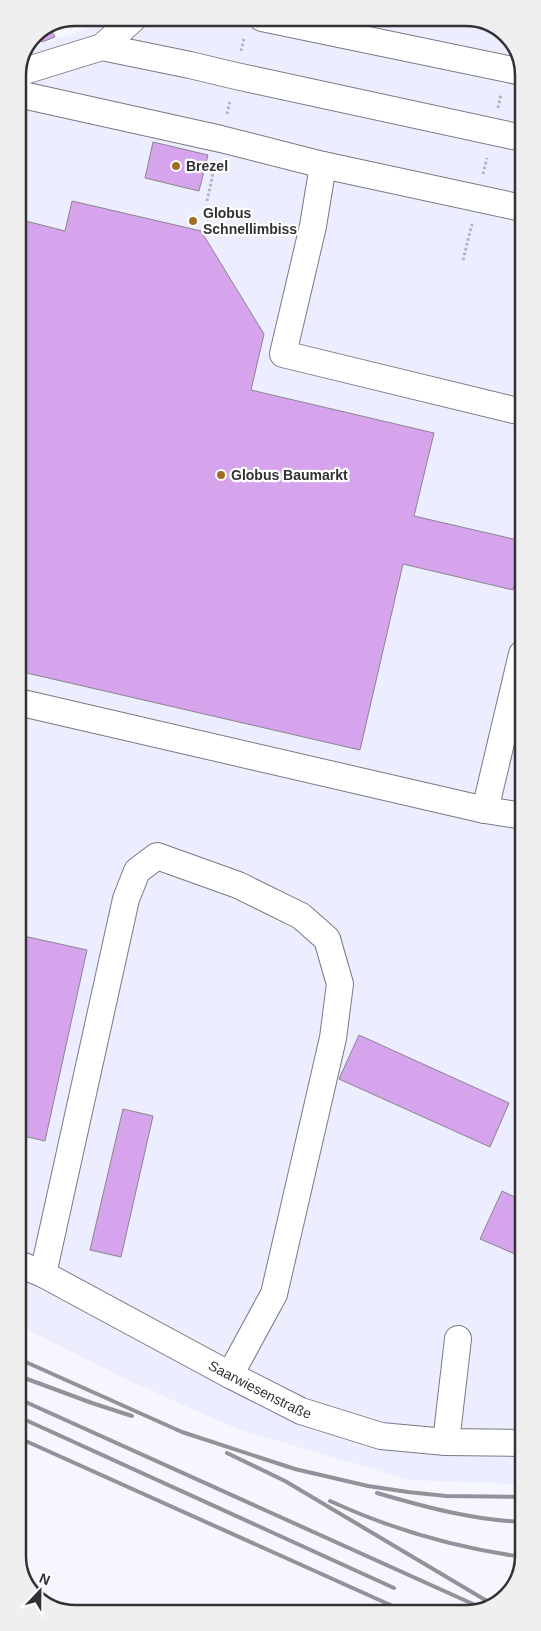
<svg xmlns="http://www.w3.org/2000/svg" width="541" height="1631" font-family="Arial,sans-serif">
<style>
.built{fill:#ecedfe}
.building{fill:#d5a4ed;stroke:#8b848e}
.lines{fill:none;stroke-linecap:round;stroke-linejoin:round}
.minor-casing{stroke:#797985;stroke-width:28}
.path{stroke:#b3b3ba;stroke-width:3;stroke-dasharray:2.5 2.5;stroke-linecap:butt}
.minor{stroke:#fff;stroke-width:26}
.rail{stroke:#929298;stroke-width:4}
.poi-dot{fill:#9f6e23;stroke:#fff;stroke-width:2}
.labels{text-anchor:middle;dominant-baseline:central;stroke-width:4.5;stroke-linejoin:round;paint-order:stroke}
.poi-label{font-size:14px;font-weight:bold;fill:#313136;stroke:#fff;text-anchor:start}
.street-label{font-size:14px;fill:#313136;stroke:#fff}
.rim{fill:none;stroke:#313136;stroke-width:2.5}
</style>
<rect width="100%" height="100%" fill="#f6f6fe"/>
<!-- built -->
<polygon class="built" points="100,18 470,18 504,32 522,60 523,1483 514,1484 410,1480 237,1429 119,1376 19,1325 18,72 28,48 84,30"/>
<!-- building -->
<g class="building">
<polygon points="51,29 55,37 42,42 39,33"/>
<polygon points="153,142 208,155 199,191 145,178"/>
<polygon points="72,201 201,231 264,334 251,390 434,433 414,516 522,541 522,552 513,590 403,564 360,750 18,671 18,219 65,231"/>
<polygon points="19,935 87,950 45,1141 19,1135"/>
<polygon points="359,1035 509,1103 490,1147 339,1079"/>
<polygon points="123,1109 153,1116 121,1257 90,1250"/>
<polygon points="502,1191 523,1201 522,1257 480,1239"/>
</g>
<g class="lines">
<defs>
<g id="minor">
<polyline points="262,18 522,72"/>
<polyline points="102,47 190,65 236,76 522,138"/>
<polyline points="18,73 102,47 134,18"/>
<polyline points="18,94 221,139 323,165 522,208"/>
<polyline points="323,165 313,226 283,354 522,412"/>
<polyline points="18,702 485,810 523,816"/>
<polyline points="485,810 522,654"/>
<path id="s1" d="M 19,1264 L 43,1274 L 230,1375 L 301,1411 L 381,1436 L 446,1442 L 523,1443"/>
<polyline points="43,1274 126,899 137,871 157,856 238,885 301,916 327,939 340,984 333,1038 274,1294 230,1375"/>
<polyline points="446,1442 458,1339"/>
</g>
</defs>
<!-- minor casing -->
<use href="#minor" class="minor-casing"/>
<!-- path -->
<g class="path">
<polyline points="241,51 244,38"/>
<polyline points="498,108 501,94"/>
<polyline points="227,114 230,101"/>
<polyline points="483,174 487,158"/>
<polyline points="207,201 215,164"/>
<polyline points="463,260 472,224"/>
<polyline points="519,566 522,567"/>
</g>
<!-- minor -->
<use href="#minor" class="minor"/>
<!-- rail -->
<g class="rail">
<polyline points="19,1359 182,1432 295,1469 368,1486 408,1492 446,1496 523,1497"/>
<polyline points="19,1376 92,1403 132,1416"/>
<polyline points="19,1399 484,1609"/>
<polyline points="19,1417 394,1588"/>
<polyline points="19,1438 406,1612"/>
<polyline points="227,1453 285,1481 492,1604"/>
<path d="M 377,1493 C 425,1507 473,1520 523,1522"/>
<path d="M 330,1501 C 391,1529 457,1548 523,1557"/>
</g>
</g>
<!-- markers -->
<g class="poi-dot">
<circle cx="176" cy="166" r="5"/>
<circle cx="193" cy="221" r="5"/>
<circle cx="221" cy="475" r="5"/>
</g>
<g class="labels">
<!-- poi labels -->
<g class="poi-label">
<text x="186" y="166">Brezel</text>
<text x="203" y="213">Globus<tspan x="203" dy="16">Schnellimbiss</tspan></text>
<text x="231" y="475">Globus Baumarkt</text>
</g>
<!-- street labels -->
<g class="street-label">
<text stroke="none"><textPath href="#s1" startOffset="272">Saarwiesenstraße</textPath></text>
</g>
</g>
<!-- crop -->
<path d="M0 0H541V1631H0ZM75 26H466A49 49 0 0 1 515 75V1556A49 49 0 0 1 466 1605H75A49 49 0 0 1 26 1556V75A49 49 0 0 1 75 26Z" fill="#efefef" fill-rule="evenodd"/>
<path class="rim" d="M75 26H466A49 49 0 0 1 515 75V1556A49 49 0 0 1 466 1605H75A49 49 0 0 1 26 1556V75A49 49 0 0 1 75 26Z"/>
<!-- north arrow -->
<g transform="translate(40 1591) rotate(22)" stroke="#ffffff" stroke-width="4" paint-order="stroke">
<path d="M0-4L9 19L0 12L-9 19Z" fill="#313136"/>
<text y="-8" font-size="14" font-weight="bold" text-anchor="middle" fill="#313136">N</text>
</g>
</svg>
